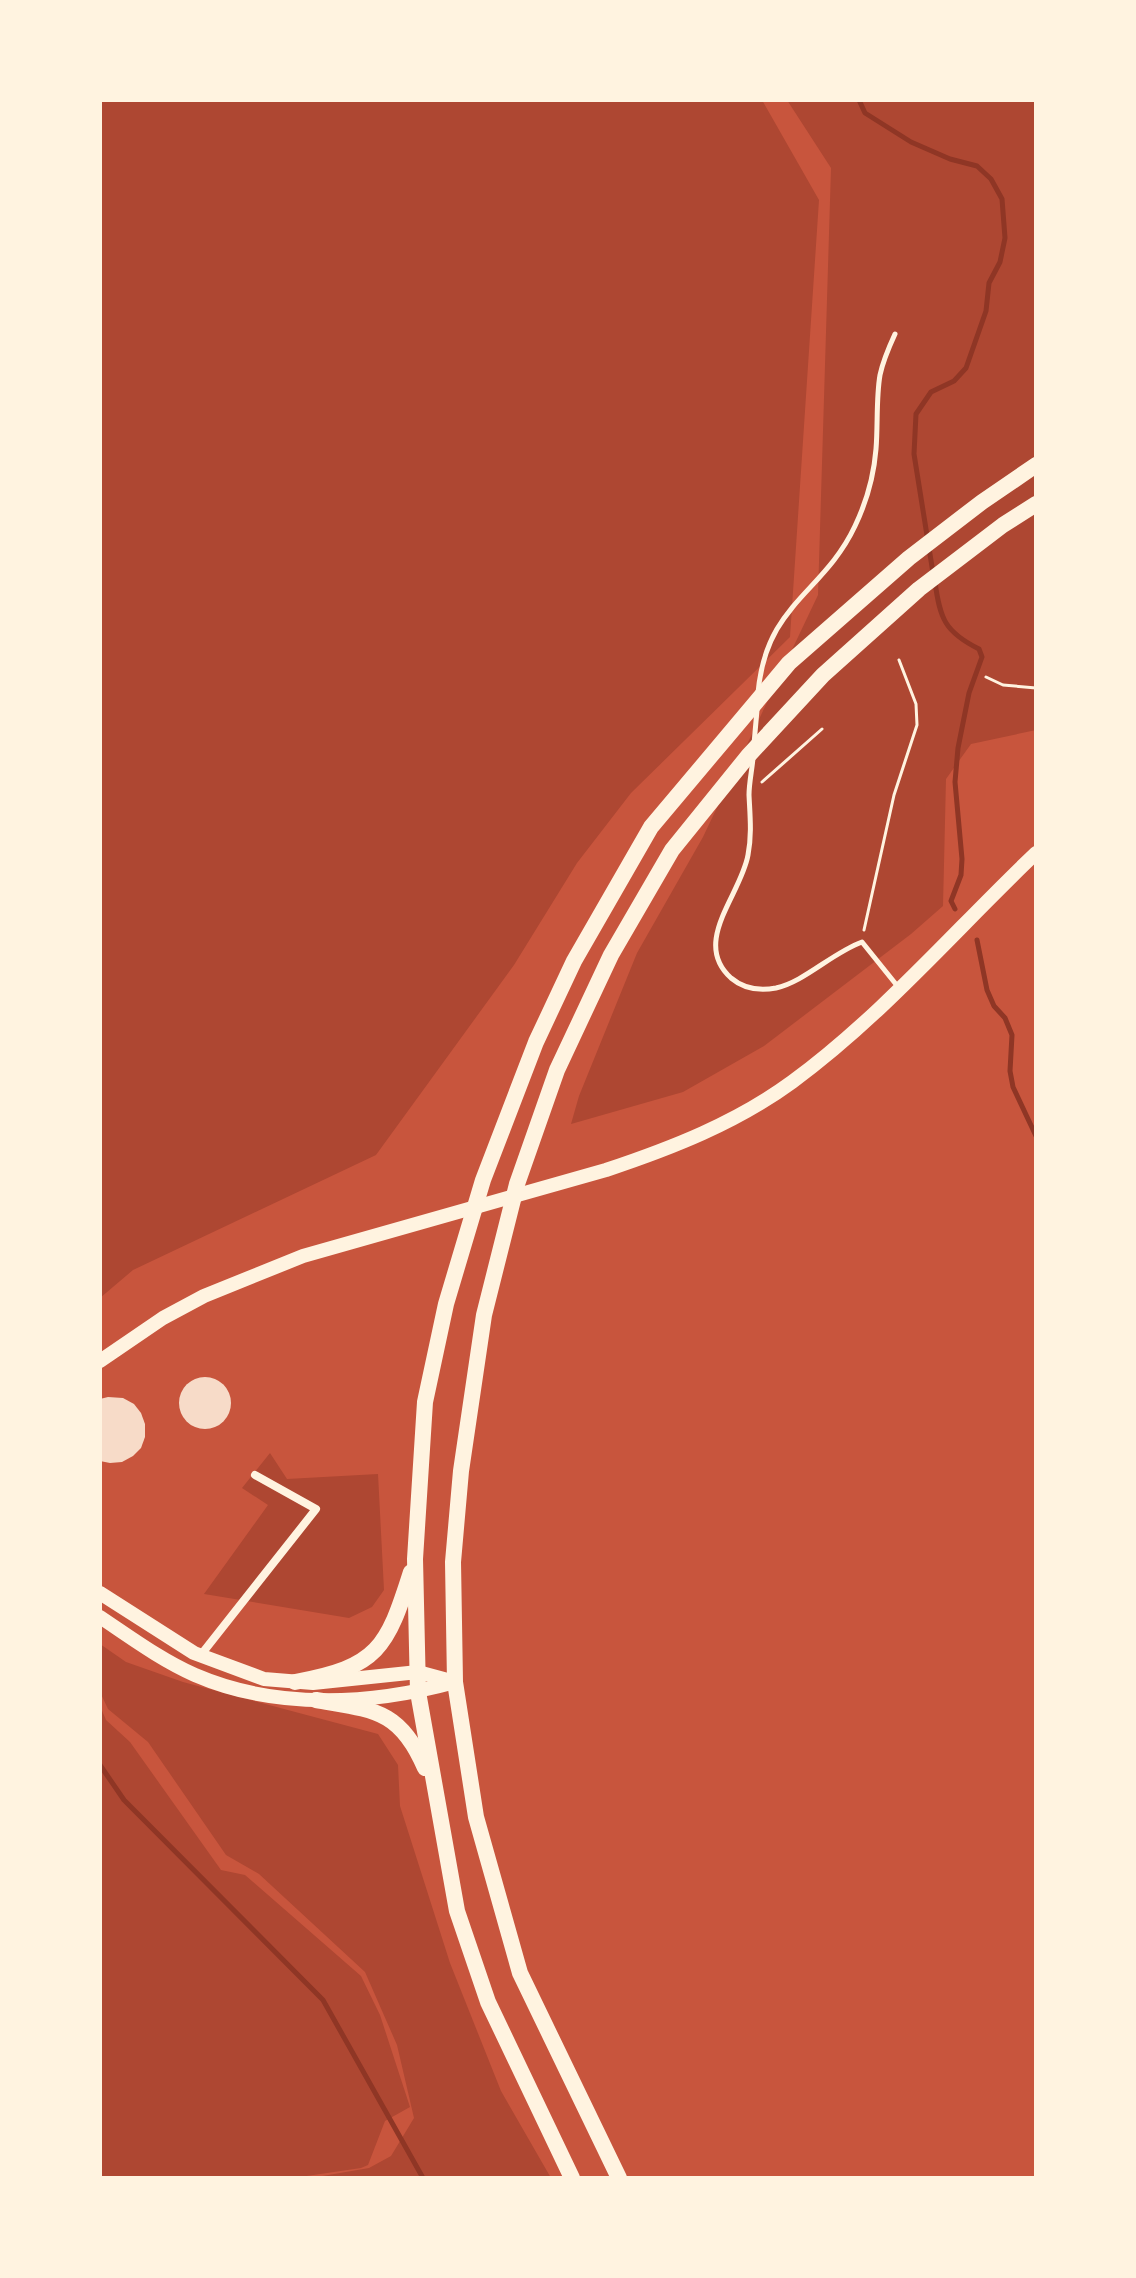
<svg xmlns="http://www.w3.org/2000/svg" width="1136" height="2278" font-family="'DM Sans',sans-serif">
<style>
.green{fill:#ae4732}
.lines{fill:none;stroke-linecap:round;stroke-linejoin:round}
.stream{stroke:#8f3625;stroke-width:5}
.building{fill:#f7dbc8}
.path{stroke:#fff3e0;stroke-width:3}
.service{stroke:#fff3e0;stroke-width:5}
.minor{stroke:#fff3e0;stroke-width:8}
.secondary{stroke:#fff3e0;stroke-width:14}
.trunk{stroke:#fff3e0;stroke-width:16}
</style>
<rect width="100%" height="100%" fill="#c8553d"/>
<!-- green -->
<g class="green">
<polygon points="100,100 762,100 819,200 790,637 631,793 577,863 514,965 376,1155 133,1270 100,1298"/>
<polygon points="787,100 1036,100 1036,730 971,744 946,779 943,906 911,934 764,1046 683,1092 571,1124 579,1096 637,953 703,837 818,595 831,168"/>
<polygon points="270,1453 287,1479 378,1474 384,1590 372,1607 349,1618 204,1594 268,1505 242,1488"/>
<polygon points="100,1644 126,1662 183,1682 378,1734 398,1765 400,1806 450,1963 501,2091 551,2178 311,2178 369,2168 391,2156 414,2118 397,2045 365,1972 259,1874 226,1855 148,1742 108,1709 100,1692"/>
<polygon points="100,1706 106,1720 130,1742 221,1870 245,1875 361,1976 380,2015 410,2107 385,2121 368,2165 361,2168 293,2178 100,2178"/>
</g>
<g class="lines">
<!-- stream -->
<g class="stream">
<polyline points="859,100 865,113 911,142 950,159 977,166 991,179 1002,199 1005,238 1000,262 989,283 986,311 966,368 954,381 931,392 916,414 914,454 933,573"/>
<path d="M 935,582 C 940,619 945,632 979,649 L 982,657 L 969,693 L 958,748 L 955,782 L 962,859 L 961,875 L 951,901 L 955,909"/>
<polyline points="977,940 987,990 994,1006 1005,1018 1012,1035 1010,1071 1013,1087 1036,1136"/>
<polyline points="100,1765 124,1800 323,2000 423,2178"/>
</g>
</g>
<!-- building -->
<g class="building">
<circle cx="205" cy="1403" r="26"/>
<polygon points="108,1397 123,1398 134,1404 141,1413 145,1424 145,1437 141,1448 133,1456 122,1462 110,1463 100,1461 100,1399"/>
</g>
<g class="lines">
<!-- path -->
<g class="path">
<polyline points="986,677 1003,685 1036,688"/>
<polyline points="762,782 822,729"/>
<polyline points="864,930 894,795 917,725 916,704 899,660"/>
</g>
<!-- service -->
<g class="service">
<path d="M 758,693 C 766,603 823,594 855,526 C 866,503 874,474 876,449 C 878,425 876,398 880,375 C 883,361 889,347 895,334"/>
<polyline points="754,744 757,710"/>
<path d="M 753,758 C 752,770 749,783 749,795 C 750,816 752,834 748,855 C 741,895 691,942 731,978 C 744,989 760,991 776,988 C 804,982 832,953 862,942 L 899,988"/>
</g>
<!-- minor -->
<polyline class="minor" points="200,1656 316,1509 255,1475"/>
<!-- secondary -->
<g class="secondary">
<path d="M 100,1361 L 163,1318 L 204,1296 L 303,1256 L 606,1170 C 672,1148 736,1123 792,1082 C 882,1016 956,929 1036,853"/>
<polyline points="100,1593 194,1653 264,1679 313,1683 418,1672 455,1682"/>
<path d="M 100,1617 C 130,1637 161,1660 195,1675 C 276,1710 371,1705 455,1682"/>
</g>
<!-- trunk -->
<g class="trunk">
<path d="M 295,1682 C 378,1667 387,1648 411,1572"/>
<path d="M 316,1700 C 373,1710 400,1709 425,1768"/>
<polyline points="572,2178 488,2002 457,1911 418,1692 415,1559 425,1402 446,1304 483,1180 536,1042 574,961 651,827 789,663 909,558 982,502 1036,465"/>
<polyline points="619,2178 520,1973 476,1817 455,1682 453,1562 461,1471 484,1315 517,1184 557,1070 611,955 672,850 748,756 823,675 919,589 1003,525 1036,504"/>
</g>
</g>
<!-- border -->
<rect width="1136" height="2278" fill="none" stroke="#fff3e0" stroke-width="204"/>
</svg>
